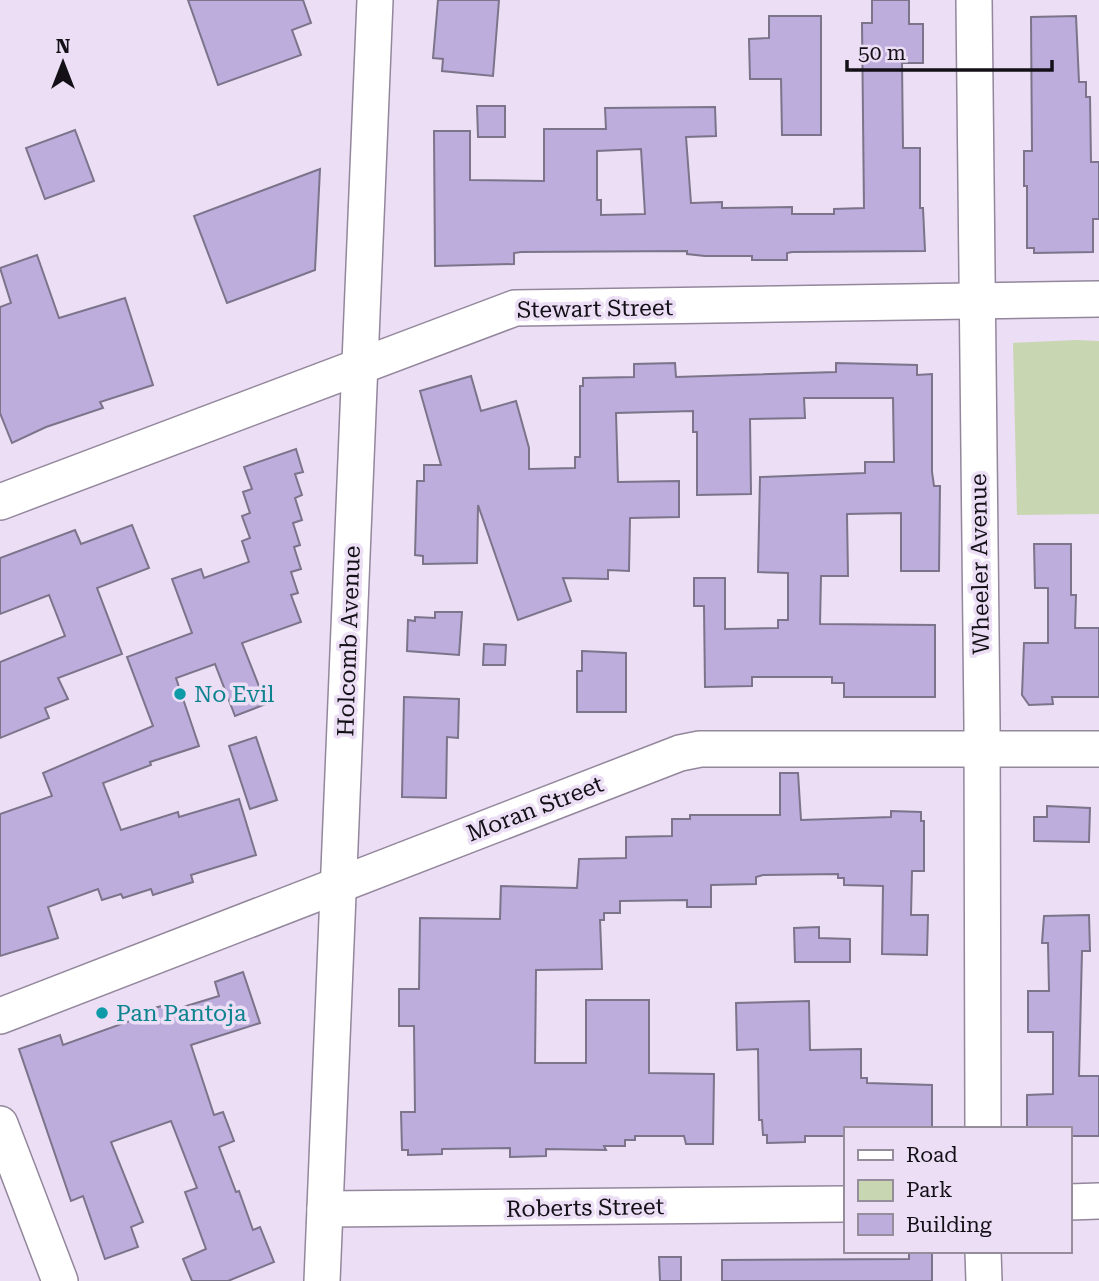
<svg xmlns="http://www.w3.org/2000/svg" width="1099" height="1281" font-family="'Roboto Serif',serif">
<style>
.green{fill:#c8d6b2}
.building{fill:#bdaddd;stroke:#7b748a;stroke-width:2;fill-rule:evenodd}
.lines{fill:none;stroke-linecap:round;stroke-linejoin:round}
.minor-casing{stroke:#93879c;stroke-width:38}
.minor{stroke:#fff;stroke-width:35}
.culture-dot{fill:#0f9aa8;stroke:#ebdef5;stroke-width:2.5}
.labels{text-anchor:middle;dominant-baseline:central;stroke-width:7;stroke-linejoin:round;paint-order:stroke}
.street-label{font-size:23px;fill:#141017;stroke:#ebdef5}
.culture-label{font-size:23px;fill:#0d838f;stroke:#ebdef5;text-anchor:start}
</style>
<rect width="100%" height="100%" fill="#ebdef5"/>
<!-- green -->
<polygon class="green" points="1077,340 1099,341 1099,514 1017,515 1013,343"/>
<!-- building -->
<g class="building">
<polygon points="188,0 303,0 311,23 292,30 301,55 218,85"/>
<polygon points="438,0 499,0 493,76 442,71 443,59 433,58"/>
<path d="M 872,0 L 909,0 L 909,24 L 923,24 L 923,63 L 902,63 L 903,148 L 920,148 L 920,208 L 923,208 L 925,251 L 792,252 L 787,253 L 787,260 L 752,260 L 752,256 L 705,256 L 687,254 L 687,251 L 521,252 L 514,253 L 514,264 L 435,266 L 434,131 L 470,131 L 470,180 L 544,181 L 544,129 L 606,129 L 605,108 L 715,107 L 716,136 L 686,137 L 691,203 L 722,202 L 722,208 L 792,207 L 792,214 L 834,214 L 834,209 L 864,208 L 862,23 L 872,23 ZM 641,149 L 645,214 L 601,215 L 601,200 L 597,200 L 597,151 Z"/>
<polygon points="769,16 821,16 821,135 782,135 781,79 750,79 749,39 769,38"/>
<polygon points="1076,16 1079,82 1086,82 1086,97 1090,97 1091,162 1099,162 1099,219 1093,219 1093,252 1034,253 1034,248 1027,248 1027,186 1024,186 1024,151 1032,151 1031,17"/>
<polygon points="477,106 505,106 505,137 478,137"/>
<polygon points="75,130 94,181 45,199 26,148"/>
<polygon points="320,169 315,270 227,303 194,216"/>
<polygon points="37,255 59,318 125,298 153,385 100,402 103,408 46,427 12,443 0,413 0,307 11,303 0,268"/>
<polygon points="675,363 676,377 836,372 836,363 917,365 917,375 932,374 932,472 934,486 940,486 939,571 901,571 901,513 847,514 848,576 821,576 820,624 935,625 935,697 844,697 844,683 832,683 832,677 752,677 752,686 705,687 704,606 694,606 694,578 725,578 725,629 778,628 778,620 788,620 788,573 758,572 760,477 865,473 865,462 894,462 893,398 804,398 805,418 750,419 751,494 697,495 697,432 693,432 693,411 616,413 618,482 679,481 679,517 630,518 629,571 608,570 608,579 563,578 571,601 518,620 478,505 477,563 423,564 423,556 415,555 417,481 424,481 424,465 441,465 420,391 471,376 481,411 516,401 529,448 529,469 575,468 575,457 580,457 580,386 583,386 583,378 634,377 634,364"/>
<polygon points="296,449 303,472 295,474 302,495 295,498 302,520 293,523 300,545 294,547 301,569 291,572 298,593 291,595 301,622 242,643 266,704 235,716 215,664 176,678 199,746 150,762 151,765 103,783 121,830 178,812 179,817 239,799 256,855 191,875 193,882 153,895 151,889 123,898 121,894 102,900 98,889 48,907 58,938 0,956 0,814 52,796 43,773 153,726 127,657 192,633 172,579 201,569 204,578 249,562 242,541 250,538 242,516 250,513 243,492 252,489 244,467"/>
<polygon points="132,525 149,568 97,588 122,654 58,678 68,699 45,708 49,718 0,738 0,662 65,636 49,595 0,614 0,558 75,530 81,544"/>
<polygon points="1034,544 1071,544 1071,595 1076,595 1075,628 1099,628 1099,697 1052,697 1053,704 1029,705 1022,695 1024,643 1048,643 1048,588 1035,588"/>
<polygon points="435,612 462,612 459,655 407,651 408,620 415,621 415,617 435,618"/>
<polygon points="484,644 506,645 505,665 483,665"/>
<polygon points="582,651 626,653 626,712 577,712 577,671 582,671"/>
<polygon points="404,697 459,699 458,738 447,737 446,798 402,797"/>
<polygon points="256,737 277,800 250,809 229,746"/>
<polygon points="780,773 798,773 801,820 891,817 891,811 921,812 921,821 924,821 924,871 912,871 911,915 928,915 927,955 882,954 883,886 844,885 844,878 838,878 838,874 763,875 756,877 756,884 711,885 711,907 687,907 687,900 620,901 620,913 604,913 604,920 600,920 602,969 536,970 535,1063 586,1063 586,1000 649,1000 649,1073 714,1074 713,1144 686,1144 684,1136 635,1136 635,1140 625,1140 625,1146 604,1146 606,1150 546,1149 546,1156 510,1157 510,1148 442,1149 442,1154 408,1155 408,1150 402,1150 401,1112 415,1112 414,1026 399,1026 399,989 419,989 420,918 500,919 501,886 577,888 579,859 626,858 626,837 672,836 672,819 690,819 690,815 780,815"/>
<polygon points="1047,806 1090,808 1089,842 1034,841 1034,817 1047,817"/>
<polygon points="1089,915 1090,951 1082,951 1079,1076 1099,1076 1099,1136 1069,1136 1069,1129 1027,1129 1027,1095 1053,1094 1053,1032 1028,1032 1028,991 1049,991 1048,943 1042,943 1044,916"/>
<polygon points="819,927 819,938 850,939 850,962 795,962 794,928"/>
<polygon points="243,972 260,1023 191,1045 214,1115 223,1112 234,1141 219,1147 236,1192 239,1191 253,1230 260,1227 274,1262 228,1281 192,1281 183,1259 206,1249 185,1192 197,1188 171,1121 111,1142 143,1222 131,1227 138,1247 105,1259 83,1196 71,1201 19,1049 60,1035 63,1045 141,1017 139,1012 169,1004 170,1011 219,996 215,982"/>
<polygon points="809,1001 810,1050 861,1049 861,1078 867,1078 867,1083 932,1085 932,1129 845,1129 845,1136 805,1136 805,1142 767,1143 767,1135 763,1135 762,1120 759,1120 758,1049 737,1050 736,1003"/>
<polygon points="909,1251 932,1251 932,1281 722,1281 722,1260 909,1259"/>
<polygon points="659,1257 681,1257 681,1281 660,1281"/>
</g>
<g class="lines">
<defs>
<g id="minor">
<polyline points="974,0 982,724 983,1129"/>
<polyline points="0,502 515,308 1099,299"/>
<polyline points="0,1016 680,753 700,749 1099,749"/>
<polyline points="0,1124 60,1281"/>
<polyline points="1069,1202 1099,1201"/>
<polyline points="325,1209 845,1204"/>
<polyline points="983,1251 984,1281"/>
<polyline points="322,1281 375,0"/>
</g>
</defs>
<!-- minor casing -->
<use href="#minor" class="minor-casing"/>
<!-- minor -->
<use href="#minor" class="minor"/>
</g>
<!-- markers -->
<g class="culture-dot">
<circle cx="180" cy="694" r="7"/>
<circle cx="102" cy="1013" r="7"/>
</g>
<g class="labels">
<!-- street labels -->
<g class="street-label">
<text transform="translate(595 309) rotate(-1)">Stewart Street</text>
<text transform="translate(980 564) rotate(-91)">Wheeler Avenue</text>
<text transform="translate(349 641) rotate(-88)">Holcomb Avenue</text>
<text transform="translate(535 809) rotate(-21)">Moran Street</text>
<text transform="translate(585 1208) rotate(-1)">Roberts Street</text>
</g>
<!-- culture labels -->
<g class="culture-label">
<text x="194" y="694">No Evil</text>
<text x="116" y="1013">Pan Pantoja</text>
</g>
</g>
<!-- legend -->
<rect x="844" y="1127" width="228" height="126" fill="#ebdef5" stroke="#958c9c" stroke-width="2"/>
<rect x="858" y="1150" width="35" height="10" fill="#ffffff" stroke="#958c9c" stroke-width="2"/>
<text x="906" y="1162" font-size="21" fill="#141017">Road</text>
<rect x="858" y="1180" width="35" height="21" fill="#c8d6b2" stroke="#958c9c" stroke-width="2"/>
<text x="906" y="1197" font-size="21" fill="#141017">Park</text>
<rect x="858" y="1214" width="35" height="21" fill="#bdaddd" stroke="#958c9c" stroke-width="2"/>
<text x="906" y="1232" font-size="21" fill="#141017">Building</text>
<!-- north arrow -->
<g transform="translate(63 63)" stroke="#ebdef5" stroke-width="5" paint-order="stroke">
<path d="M0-5L12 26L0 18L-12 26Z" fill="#141017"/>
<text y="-10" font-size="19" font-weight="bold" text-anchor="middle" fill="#141017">N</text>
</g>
<!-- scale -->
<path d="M847 60v10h205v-10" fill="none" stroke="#141017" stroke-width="3.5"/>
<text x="858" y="60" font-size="21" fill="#141017" stroke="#ebdef5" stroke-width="5" paint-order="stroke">50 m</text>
</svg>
